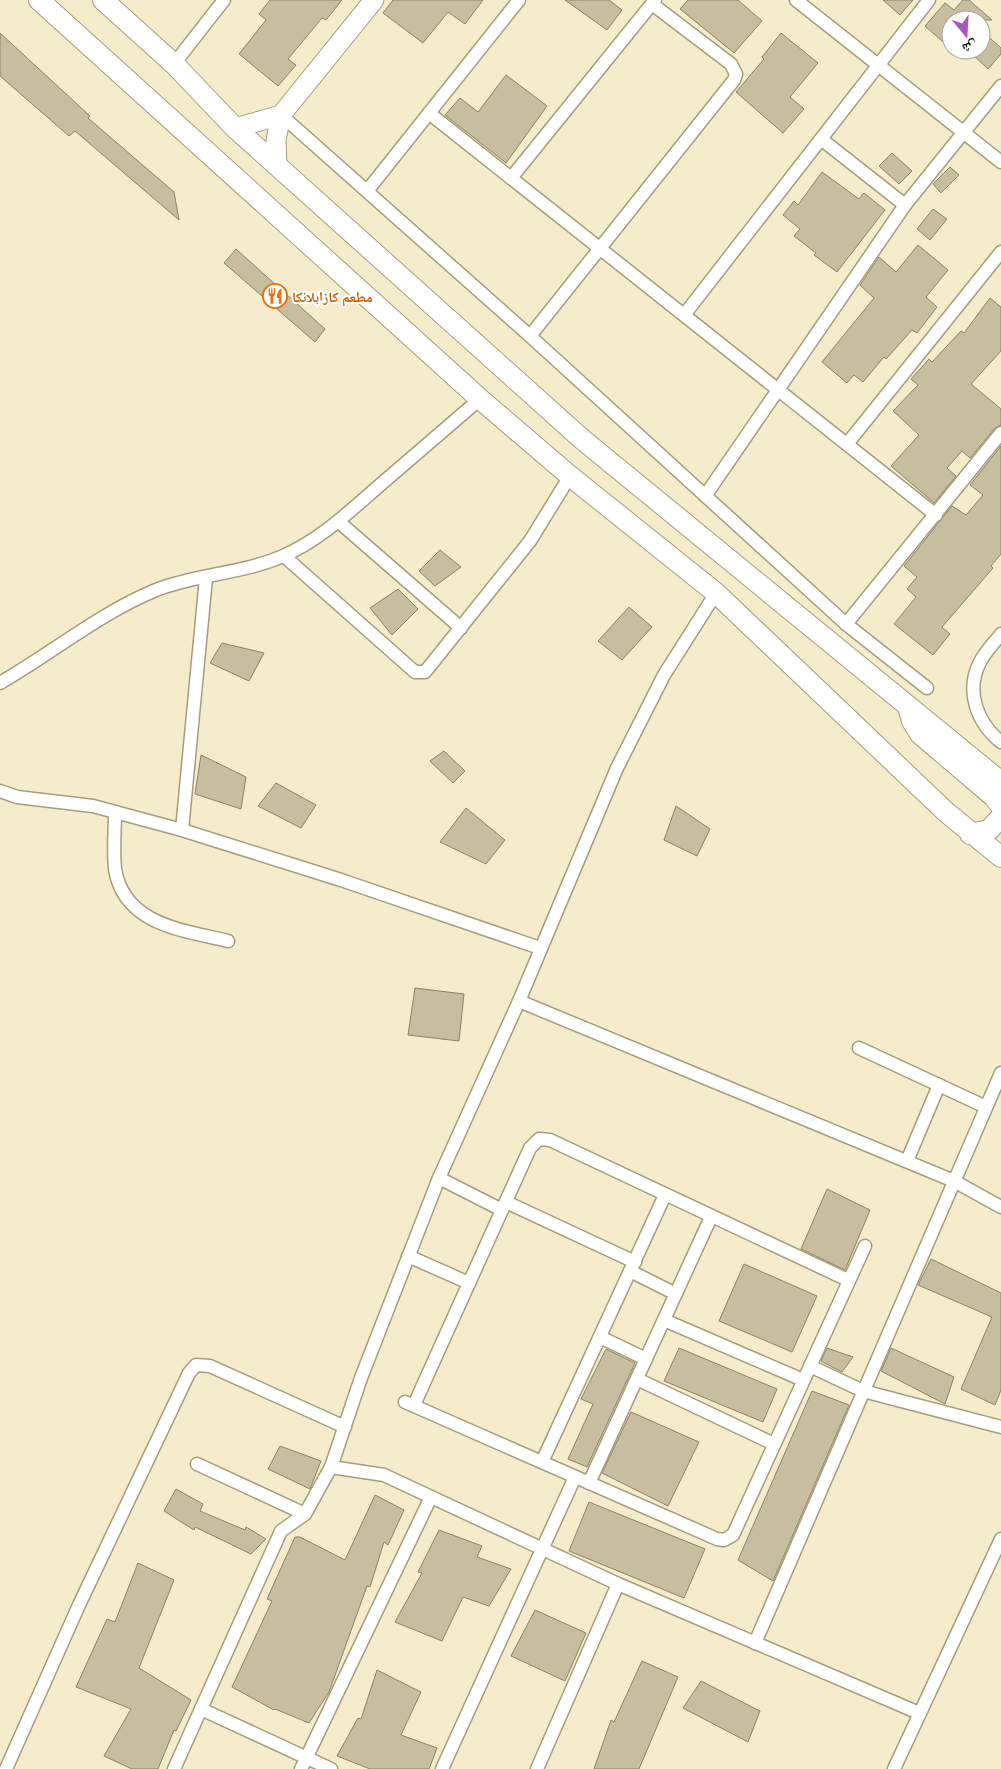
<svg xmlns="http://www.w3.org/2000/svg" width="1001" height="1769" font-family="Lato,'Noto Naskh Arabic',sans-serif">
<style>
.building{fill:#c6be9e;stroke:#8b8465}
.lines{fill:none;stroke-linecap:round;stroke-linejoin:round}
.street-casing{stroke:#a59e7e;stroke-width:15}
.secondary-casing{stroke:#a59e7e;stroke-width:21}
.primary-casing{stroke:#a59e7e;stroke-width:22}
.street{stroke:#fff;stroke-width:12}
.secondary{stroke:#fff;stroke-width:19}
.primary{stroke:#fff;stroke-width:20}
.labels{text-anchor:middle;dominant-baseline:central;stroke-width:4;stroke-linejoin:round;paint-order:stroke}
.food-label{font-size:14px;font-weight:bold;fill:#c56008;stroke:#fff;text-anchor:start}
</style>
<rect width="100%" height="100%" fill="#f4ecca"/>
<!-- building -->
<g class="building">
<polygon points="270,0 342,0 326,20 322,18 288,59 296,65 278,86 239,54 266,20 259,14"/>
<polygon points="393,0 483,0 465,24 448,12 423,43 383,13"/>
<polygon points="565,0 609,0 622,10 607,30"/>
<polygon points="688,0 738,0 762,21 734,53 680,9"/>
<polygon points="883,0 913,0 900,15"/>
<polygon points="963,0 969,0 992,20 951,20 951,49 925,26 945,3 954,10"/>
<polygon points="981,30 1001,48 1001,54 988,69 968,50 981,50"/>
<polygon points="0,33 90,116 88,118 174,192 179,220 75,131 69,136 0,76"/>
<polygon points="781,33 818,63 790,97 804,109 783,133 736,92 764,59 762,57"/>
<polygon points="506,75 547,106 506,163 445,115 460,98 478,112"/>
<polygon points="892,153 912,171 899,184 879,166"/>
<polygon points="950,167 959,175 941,193 933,184"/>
<polygon points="822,172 859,199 864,193 885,210 837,272 814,255 816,253 794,236 800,229 783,215 794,201 798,205"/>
<polygon points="933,209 947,219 930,240 917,229"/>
<polygon points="918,245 948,270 926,297 937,307 917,333 912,330 886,359 884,357 863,382 854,375 847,383 822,362 874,298 860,285 879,257 896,272"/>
<polygon points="236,249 325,329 315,342 224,263"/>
<polygon points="990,298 1001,307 1001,351 971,384 1001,409 1001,425 995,428 970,458 962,451 947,468 956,476 934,503 891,466 919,435 893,411 918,385 911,379 929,359 932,362 961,331 964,333"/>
<polygon points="1001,446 1001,554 991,566 993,568 942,627 950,634 933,655 894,624 916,597 907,589 917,577 904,566 952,506 966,515 983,495 970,485"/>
<polygon points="440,550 461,567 435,586 419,571"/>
<polygon points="398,589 418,609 392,635 370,608"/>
<polygon points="629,607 652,627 622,660 598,641"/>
<polygon points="222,643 264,653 249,681 210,663"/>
<polygon points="444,751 465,771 453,783 430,761"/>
<polygon points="201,755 246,777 241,809 195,794"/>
<polygon points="276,783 316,805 301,828 258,806"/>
<polygon points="676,806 710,829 697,856 664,840"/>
<polygon points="466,808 505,840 486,864 440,842"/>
<polygon points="415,988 464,994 459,1041 408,1035"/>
<polygon points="827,1189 870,1210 845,1270 801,1249"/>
<polygon points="931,1259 1001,1293 1001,1390 995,1405 961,1389 992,1317 918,1285"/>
<polygon points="744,1264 817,1296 792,1352 719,1321"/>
<polygon points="679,1348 777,1389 763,1422 664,1381"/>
<polygon points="827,1348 853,1357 842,1372 821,1361"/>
<polygon points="891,1348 954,1377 945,1404 881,1371"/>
<polygon points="606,1349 635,1363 587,1467 568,1459 593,1404 581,1399"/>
<polygon points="812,1391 849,1405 773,1581 738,1560"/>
<polygon points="631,1412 699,1442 668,1506 602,1473"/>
<polygon points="280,1446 321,1461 310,1489 268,1469"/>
<polygon points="176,1489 203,1504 200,1511 245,1530 246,1527 266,1539 251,1554 195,1527 194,1530 164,1511"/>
<polygon points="375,1495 404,1510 388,1545 384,1542 370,1587 367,1586 329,1692 309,1723 275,1709 274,1710 232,1687 272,1601 267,1599 295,1537 300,1537 345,1560"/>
<polygon points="589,1502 705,1549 684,1598 569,1551"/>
<polygon points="439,1530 482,1546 477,1557 511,1569 489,1606 463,1597 442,1641 395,1622 422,1573 418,1572"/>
<polygon points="138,1563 174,1580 139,1668 191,1700 176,1731 174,1730 158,1769 132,1769 104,1756 131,1709 76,1687 107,1619 115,1622"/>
<polygon points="535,1610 586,1633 565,1681 511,1656"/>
<polygon points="642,1661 678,1677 639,1769 594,1769 611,1720 614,1722"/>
<polygon points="377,1670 421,1692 401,1735 437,1748 429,1769 370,1769 337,1756 358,1718 361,1719"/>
<polygon points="701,1681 760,1711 748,1742 683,1708"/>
</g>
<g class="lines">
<defs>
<g id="street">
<polyline points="796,0 1001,162"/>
<polyline points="174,64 224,0"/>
<polyline points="429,113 936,515"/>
<polyline points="281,115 530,336 846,624 927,688"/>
<polyline points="821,139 905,205"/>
<polyline points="511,178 655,0"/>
<polyline points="367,191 519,0"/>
<polyline points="684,315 929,0"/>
<polyline points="530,336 734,80 736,74 731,64 652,4"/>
<polyline points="847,444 1001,252"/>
<polyline points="705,496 905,205 1001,86"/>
<polyline points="339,522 461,628"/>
<polyline points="284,556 415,672 425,672 530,541 570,476"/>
<polyline points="846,624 1001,433"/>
<path d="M 1001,634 C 994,643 985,652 980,662 C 965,691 977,723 1001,742"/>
<path d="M 0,683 C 52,653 100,613 156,590 C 196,574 242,574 283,556 C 320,540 350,511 380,485 C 414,456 447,427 480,399"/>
<polyline points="0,791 17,797 93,806 182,830 341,880 540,948"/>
<path d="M 115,812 C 115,830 113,850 115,869 C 124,925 183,930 228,941"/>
<polyline points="182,830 206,578"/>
<polyline points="519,1001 954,1181 1001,1207"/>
<polyline points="859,1048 986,1107"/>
<polyline points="907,1161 939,1085"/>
<polyline points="439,1178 502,1210"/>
<polyline points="506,1202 635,1262"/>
<polyline points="408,1256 469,1283"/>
<polyline points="630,1271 676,1294"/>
<polyline points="664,1320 803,1380"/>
<polyline points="600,1337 646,1359"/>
<polyline points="810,1366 863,1391 1001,1427"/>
<polyline points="637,1379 774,1444"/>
<polyline points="405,1402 717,1539 724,1540 733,1535 865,1246"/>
<polyline points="414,1405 530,1148 539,1139 550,1140 848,1280"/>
<polyline points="542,1462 665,1195"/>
<polyline points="197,1464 305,1514"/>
<polyline points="331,1467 384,1475 618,1584 919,1713"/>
<polyline points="589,1483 711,1217"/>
<polyline points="755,1643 1001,1073"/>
<polyline points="201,1709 331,1769"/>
<polyline points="6,1769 79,1605 189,1373 196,1365 210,1366 345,1427"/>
<polyline points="174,1769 281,1531 305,1514 331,1467 361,1378 439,1178 519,1001 617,768 664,675 716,593"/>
<polyline points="301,1769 431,1497"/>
<polyline points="442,1769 575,1477"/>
<polyline points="537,1769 618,1584"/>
<polyline points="894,1769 1001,1539"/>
</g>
<g id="secondary">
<polyline points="235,128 281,115"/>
<polyline points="277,166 276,140 281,115 374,0"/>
</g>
<g id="primary">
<polyline points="39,0 480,399 570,476 716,593 946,812 1001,857"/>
<polyline points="103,0 174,64 235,128 583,440 1001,782"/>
<polyline points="909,710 912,721 920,734 994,797 1001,806"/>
<polyline points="970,834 989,830 1001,817"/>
</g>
</defs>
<!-- street casing -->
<use href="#street" class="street-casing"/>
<!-- secondary casing -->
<use href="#secondary" class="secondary-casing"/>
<!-- primary casing -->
<use href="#primary" class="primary-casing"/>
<!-- street -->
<use href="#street" class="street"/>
<!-- secondary -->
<use href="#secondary" class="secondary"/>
<!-- primary -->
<use href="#primary" class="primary"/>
</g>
<!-- icons -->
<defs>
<symbol id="restaurant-ring" viewBox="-11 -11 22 22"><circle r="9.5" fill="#fff" stroke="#e8710a" stroke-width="1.5"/><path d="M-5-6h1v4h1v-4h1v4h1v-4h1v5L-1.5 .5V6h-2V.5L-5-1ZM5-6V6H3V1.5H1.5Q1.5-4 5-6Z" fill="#e8710a"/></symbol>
</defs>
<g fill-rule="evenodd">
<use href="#restaurant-ring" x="261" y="282" width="28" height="28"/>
</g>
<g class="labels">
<!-- food labels -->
<g class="food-label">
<text x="292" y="296">مطعم كازابلانكا</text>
</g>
</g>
<!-- north arrow -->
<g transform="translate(966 35) rotate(162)"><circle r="24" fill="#ffffff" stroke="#a3a29d"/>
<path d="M0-4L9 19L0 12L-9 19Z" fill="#a556c7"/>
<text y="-8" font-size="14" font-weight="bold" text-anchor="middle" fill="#1a170b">ش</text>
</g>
</svg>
